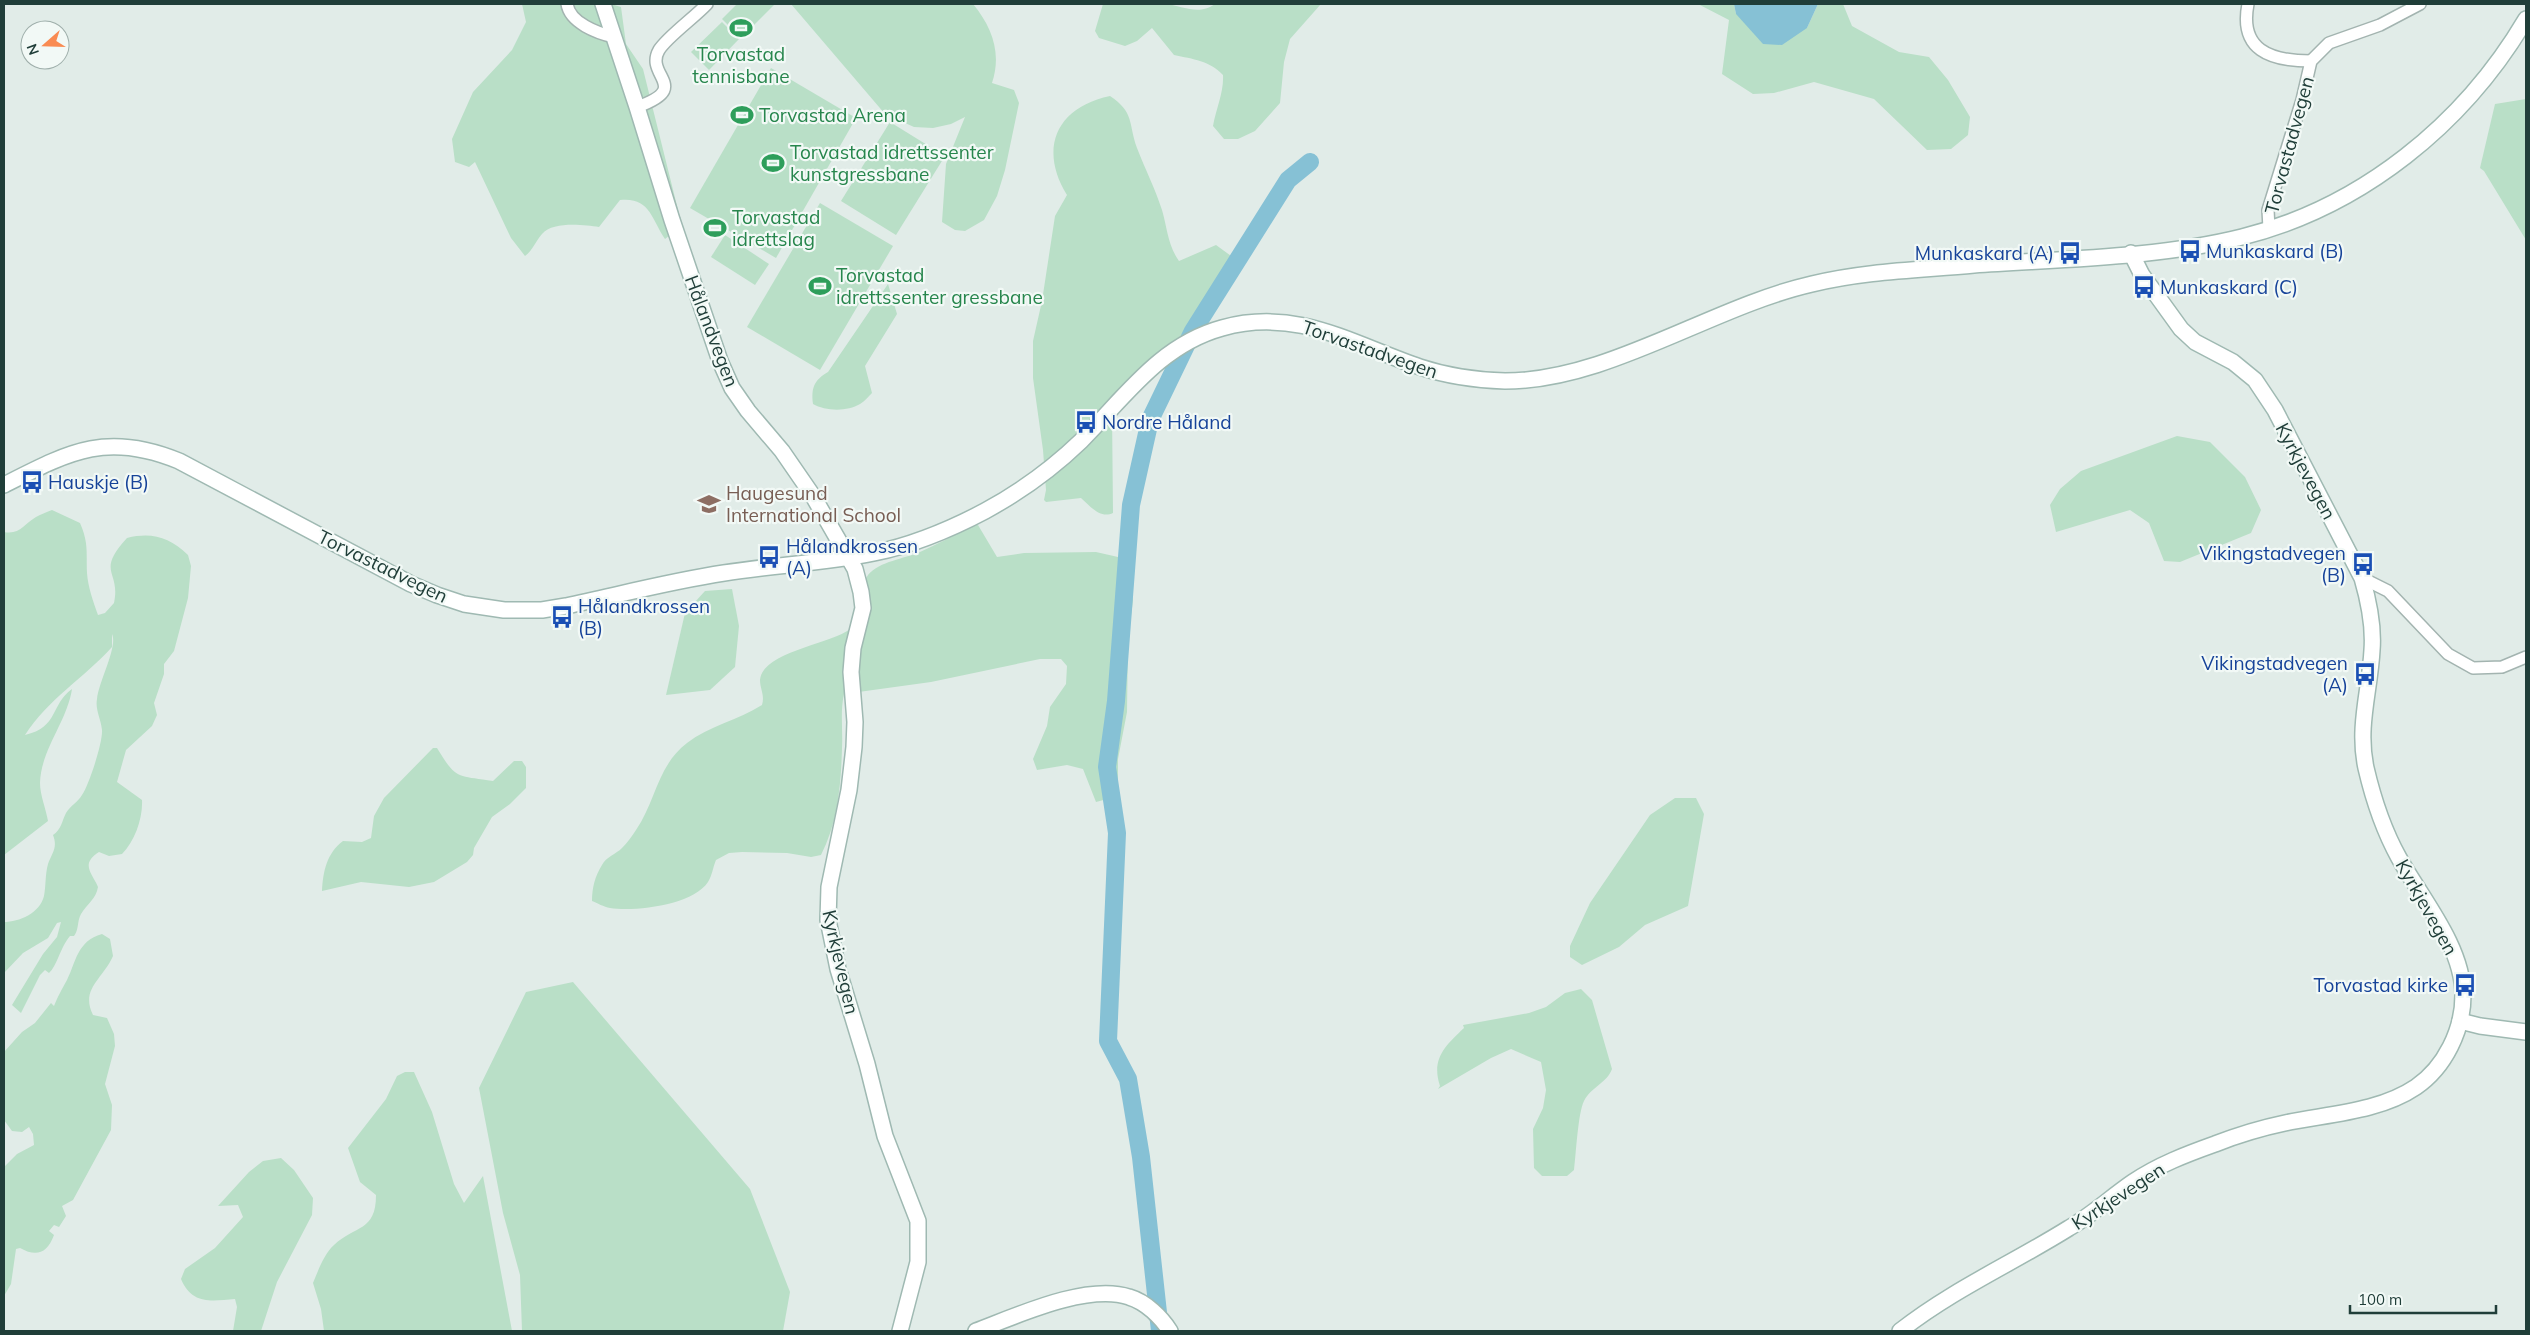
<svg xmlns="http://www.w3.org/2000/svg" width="2530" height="1335" font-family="Mulish,sans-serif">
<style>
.green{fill:#b9dfc7}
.water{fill:#86c1d5}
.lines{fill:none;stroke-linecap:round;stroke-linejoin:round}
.river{stroke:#86c1d5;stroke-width:18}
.street-casing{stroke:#a3b4b0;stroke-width:14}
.secondary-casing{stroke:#9fb9b2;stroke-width:18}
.street{stroke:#fff;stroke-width:11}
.secondary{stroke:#fff;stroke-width:15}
.labels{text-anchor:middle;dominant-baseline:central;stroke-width:4.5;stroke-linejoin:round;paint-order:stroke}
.leisure-label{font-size:19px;fill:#27864d;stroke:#f2f9f6;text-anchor:start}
.street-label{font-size:19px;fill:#203e39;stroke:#f2f9f6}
.transit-label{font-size:19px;fill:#164399;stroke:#f2f9f6;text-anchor:start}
.education-label{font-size:19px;fill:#785e54;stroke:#f2f9f6;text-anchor:start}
</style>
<rect width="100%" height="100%" fill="#e1ece8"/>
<!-- green -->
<g class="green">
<path d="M 522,4 L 611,4 L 621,7 L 626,44 L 643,69 L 682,226 L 665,239 C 651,218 650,197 620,200 L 599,227 C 584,225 553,221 542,234 C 535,242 533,250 525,256 L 511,238 L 475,162 L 469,167 L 455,162 L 452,139 L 473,92 L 512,50 L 526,22 Z"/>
<polygon points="737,4 775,4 741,38 722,19"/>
<path d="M 791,4 L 973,4 C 992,27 1002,53 992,83 L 1014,90 L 1019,103 L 1005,170 L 997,196 L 984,220 L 965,231 L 955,230 L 942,222 L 946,164 L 965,117 L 951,124 L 933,128 L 914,127 L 885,114 Z"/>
<path d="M 1103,4 C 1123,4 1145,2 1166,4 C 1184,6 1198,16 1215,4 L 1321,4 L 1290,39 L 1284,62 L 1280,103 L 1255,131 L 1238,139 L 1224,139 L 1213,126 C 1216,109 1224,92 1223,75 C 1210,61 1193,59 1174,55 L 1152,28 L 1137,41 L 1125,46 L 1099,38 L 1095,31 Z"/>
<polygon points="1698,4 1734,4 1736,14 1807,28 1818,4 1843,4 1852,26 1899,52 1929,57 1948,80 1970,117 1968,135 1951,149 1927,150 1874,99 1814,82 1774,93 1753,94 1722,74 1729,20"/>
<polygon points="722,22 739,39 709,70 691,52"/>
<polygon points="771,68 856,118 776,258 690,208"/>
<path d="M 1110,96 C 1135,113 1128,123 1137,148 C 1145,169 1155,188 1162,210 C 1167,227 1168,246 1179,261 L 1216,245 L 1238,261 L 1220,282 L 1206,305 L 1209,305 L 1112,411 L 1113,513 C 1100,519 1090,506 1081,498 L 1046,502 L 1044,500 L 1046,490 L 1043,450 L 1033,378 L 1033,341 L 1042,301 L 1055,216 L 1067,195 C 1038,148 1057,107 1110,96 Z"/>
<polygon points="2526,99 2526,240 2484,171 2480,168 2495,104"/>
<polygon points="890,122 945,156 896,235 841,201"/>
<polygon points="820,203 893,246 820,370 747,327"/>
<polygon points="725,235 769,264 755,285 711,257"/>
<path d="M 888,284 L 897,314 L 865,366 L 872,393 C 869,396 865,401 860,404 C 847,412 825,411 813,404 C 811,388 814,380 828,372 Z"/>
<polygon points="2177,436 2210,442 2245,477 2261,510 2251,533 2180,562 2164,561 2149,523 2130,510 2056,532 2050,505 2060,489 2081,471"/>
<path d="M 52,510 L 80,523 C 89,544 86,552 87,573 C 88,587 93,601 98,615 L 105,613 L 114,603 C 121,570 95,573 127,538 C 152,532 169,537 188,555 L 191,566 L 188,598 L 174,651 L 164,664 L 164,674 L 154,703 L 157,715 L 152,726 L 126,750 L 117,782 L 142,800 C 143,818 135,841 122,854 L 109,856 L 99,852 C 80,864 92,873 98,887 C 96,899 87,904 81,914 C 77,921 79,930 74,936 L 70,936 C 60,948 57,966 49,973 L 45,970 L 40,975 L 21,1013 L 12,1005 L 43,954 L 57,937 L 61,922 L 57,923 L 48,938 L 23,953 L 4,973 L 4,981 L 4,922 C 19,922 40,913 44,896 C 46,886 45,875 48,864 C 52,853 58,848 53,835 C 61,830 62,821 66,813 C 70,806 78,802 82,795 C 89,785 103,742 102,730 C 101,719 95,710 97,699 C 99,681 118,647 112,634 L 112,647 C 84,678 48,699 25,735 C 59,727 50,705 72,689 C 67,722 41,749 40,783 C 40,795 46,809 48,821 L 4,855 L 4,532 C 20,535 24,524 36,517 C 41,514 47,512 52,510 Z"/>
<path d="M 970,525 L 978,525 L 997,557 L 1024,553 L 1096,552 L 1118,557 L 1124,564 L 1133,600 L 1128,640 L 1127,712 L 1118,759 L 1118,788 L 1115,797 L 1096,802 L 1083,769 L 1067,765 L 1037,770 L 1033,759 L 1047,726 L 1050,707 L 1066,684 L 1067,666 L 1061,659 L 1040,659 L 931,682 L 844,694 C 840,712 843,730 842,748 C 841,784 838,822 821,855 L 811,857 L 787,853 L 742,852 L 729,853 L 716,860 C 713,867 712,876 708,882 C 693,905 635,912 610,908 C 604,907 597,903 592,901 C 592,888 595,876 602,865 C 606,857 616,854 622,848 C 627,843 632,836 636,830 C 656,801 657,766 687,743 C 709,726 738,720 762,705 C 765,695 760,689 760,680 C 762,652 831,644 850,629 C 860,620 859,587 868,575 C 880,561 904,559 920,552 C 937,544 955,536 970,525 Z"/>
<polygon points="732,589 739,626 735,667 710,690 666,695 685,613 705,591"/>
<path d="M 433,748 L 437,748 C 457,781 457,775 493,781 L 514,761 L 522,761 L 526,767 L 526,788 L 510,804 L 492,817 L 474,848 L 473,855 L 467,862 L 434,882 L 409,887 L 361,882 L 322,891 C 323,871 327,853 343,841 L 362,842 L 371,838 L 374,816 L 384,798 Z"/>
<polygon points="1675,798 1696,798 1704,814 1688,906 1645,925 1619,947 1582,965 1570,957 1570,946 1590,903 1650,815"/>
<path d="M 102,934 L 110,939 L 113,956 C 103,979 80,989 93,1015 L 107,1018 L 114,1034 L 115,1046 L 105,1084 L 112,1105 L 111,1130 L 73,1200 L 62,1206 L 66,1216 L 59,1227 L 54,1225 L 49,1231 L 54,1235 C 47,1254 36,1257 20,1248 L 16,1249 L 11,1284 L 4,1296 L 4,1167 L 17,1154 L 34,1145 L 33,1134 L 29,1127 L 22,1132 L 12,1131 L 4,1120 L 4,1052 L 22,1032 L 35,1023 L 51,1003 L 54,1006 C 58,996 62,989 67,980 C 76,962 77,941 102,934 Z"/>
<polygon points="573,982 750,1189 790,1292 783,1331 522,1331 520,1275 503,1213 479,1088 526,992"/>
<path d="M 1581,989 L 1592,1000 L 1612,1069 C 1607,1083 1591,1087 1584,1101 C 1578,1113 1576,1154 1574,1170 L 1567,1176 L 1542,1176 L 1534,1168 L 1533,1129 L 1543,1108 L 1546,1090 L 1541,1062 L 1511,1049 L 1491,1058 L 1438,1089 L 1440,1086 C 1431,1059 1445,1046 1464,1028 L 1463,1025 L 1529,1013 L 1546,1007 L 1565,993 Z"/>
<path d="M 405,1072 L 414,1072 L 432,1112 L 454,1184 L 464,1203 L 483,1176 L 512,1331 L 324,1331 L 321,1309 L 313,1283 C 318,1271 324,1254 334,1245 C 355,1225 376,1232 376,1195 L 360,1182 L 348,1148 L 386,1099 L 397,1076 Z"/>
<path d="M 281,1158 L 294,1170 L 313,1198 L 312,1215 L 277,1282 L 261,1331 L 233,1331 L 237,1307 L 235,1299 C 211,1301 192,1305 181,1279 L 185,1269 L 215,1248 L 243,1217 L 238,1205 L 218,1206 L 249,1172 L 263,1161 Z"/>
</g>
<!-- water -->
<polygon class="water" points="1734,4 1818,4 1807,28 1782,45 1763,44 1736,14"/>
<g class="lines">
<!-- river -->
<polyline class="river" points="1160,1331 1141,1157 1128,1079 1108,1041 1117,833 1107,767 1116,701 1131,505 1150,420 1193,331 1288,180 1310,162"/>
<defs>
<g id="street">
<path d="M 567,4 C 570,23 597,33 614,37"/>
<path d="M 2248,4 C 2239,50 2270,61 2311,61"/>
<path d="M 637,107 C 693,87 644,76 659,50 C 667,37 695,17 707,4"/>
<polyline points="2269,229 2268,210 2302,100 2311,61 2329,43 2380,25 2420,4"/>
<polyline points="2362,578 2388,591 2448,654 2473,668 2502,667 2526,657"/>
</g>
<g id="secondary">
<polyline points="603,4 637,107 672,220 720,361 732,388 748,411 782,451 813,496 855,569 861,592 863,608 853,648 851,672 855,722 854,747 849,790 829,887 828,920 838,969 867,1064 885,1136 918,1221 918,1262 900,1331"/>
<path d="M 4,485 C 69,452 106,431 179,461 L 411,584 L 437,595 L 464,604 L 504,610 L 542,610 L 566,606 C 618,595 671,581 724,573 C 774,565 825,563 874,553 C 913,545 951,529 985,511 C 1020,492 1053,468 1081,441 C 1125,397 1160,345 1222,328 C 1297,307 1352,344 1420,367 C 1447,376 1475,380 1505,381 C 1608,381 1711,307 1812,284 C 1865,271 1920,270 1974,265 C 2060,259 2158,258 2242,237 C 2362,207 2464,124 2526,19"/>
<polyline points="2460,1021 2480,1026 2526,1032"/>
<path d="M 976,1331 C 1016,1316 1087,1283 1129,1297 C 1146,1302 1161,1317 1170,1331"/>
<path d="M 1900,1331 C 1952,1290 2013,1263 2069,1228 C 2092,1215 2111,1197 2133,1182 C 2158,1165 2187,1154 2215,1144 C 2238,1135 2261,1128 2285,1123 C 2328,1114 2379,1112 2416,1087 C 2445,1067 2463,1030 2463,995 C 2463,947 2422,899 2399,858 C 2384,831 2373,798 2366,768 C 2357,727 2370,690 2372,650 C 2374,625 2369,602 2362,578 L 2275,410 L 2255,380 L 2233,362 L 2195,342 L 2181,329 L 2142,275 L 2131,253"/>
</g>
</defs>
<!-- street casing -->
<use href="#street" class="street-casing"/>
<!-- secondary casing -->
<use href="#secondary" class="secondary-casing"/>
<!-- street -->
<use href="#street" class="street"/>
<!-- secondary -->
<use href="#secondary" class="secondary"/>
</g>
<!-- icons -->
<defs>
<symbol id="stadium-bare" viewBox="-9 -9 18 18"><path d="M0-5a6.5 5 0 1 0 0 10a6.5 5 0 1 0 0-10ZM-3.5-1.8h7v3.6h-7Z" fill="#2e9e5b" stroke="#f2f9f6" stroke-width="2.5" paint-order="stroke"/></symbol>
<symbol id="bus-bare" viewBox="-9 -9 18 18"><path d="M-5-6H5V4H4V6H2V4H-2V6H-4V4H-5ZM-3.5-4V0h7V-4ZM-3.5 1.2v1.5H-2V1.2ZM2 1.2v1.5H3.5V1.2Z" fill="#1a4fb4" stroke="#f2f9f6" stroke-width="2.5" paint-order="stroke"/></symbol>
<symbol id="school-bare" viewBox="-9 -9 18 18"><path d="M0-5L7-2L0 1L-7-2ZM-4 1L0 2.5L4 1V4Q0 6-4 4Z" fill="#8d6e63" stroke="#f2f9f6" stroke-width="2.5" paint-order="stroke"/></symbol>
</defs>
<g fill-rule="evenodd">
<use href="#stadium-bare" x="725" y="12" width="32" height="32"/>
<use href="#stadium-bare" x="726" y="99" width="32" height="32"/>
<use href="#stadium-bare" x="757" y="147" width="32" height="32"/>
<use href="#stadium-bare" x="699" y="212" width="32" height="32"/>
<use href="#bus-bare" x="2174" y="235" width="32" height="32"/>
<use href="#bus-bare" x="2054" y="237" width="32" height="32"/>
<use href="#stadium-bare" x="804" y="270" width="32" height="32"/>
<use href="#bus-bare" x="2128" y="271" width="32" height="32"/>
<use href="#bus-bare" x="1070" y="406" width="32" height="32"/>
<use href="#bus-bare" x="16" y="466" width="32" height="32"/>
<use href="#school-bare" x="693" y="488" width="32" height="32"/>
<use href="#bus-bare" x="753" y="541" width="32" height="32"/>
<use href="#bus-bare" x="2347" y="548" width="32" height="32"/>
<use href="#bus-bare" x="546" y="601" width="32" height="32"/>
<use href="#bus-bare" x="2349" y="658" width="32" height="32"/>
<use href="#bus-bare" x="2449" y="969" width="32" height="32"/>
</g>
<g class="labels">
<!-- leisure labels -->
<g class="leisure-label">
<text x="741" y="54" text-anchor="middle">Torvastad<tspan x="741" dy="22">tennisbane</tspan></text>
<text x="759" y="115">Torvastad Arena</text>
<text x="790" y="152">Torvastad idrettssenter<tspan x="790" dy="22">kunstgressbane</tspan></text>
<text x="732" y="217">Torvastad<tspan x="732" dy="22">idrettslag</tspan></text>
<text x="836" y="275">Torvastad<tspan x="836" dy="22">idrettssenter gressbane</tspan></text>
</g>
<!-- street labels -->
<g class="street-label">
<text transform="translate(2289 145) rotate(-75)">Torvastadvegen</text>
<text transform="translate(712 331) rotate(69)">Hålandvegen</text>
<text transform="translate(1370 349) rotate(19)">Torvastadvegen</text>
<text transform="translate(2306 471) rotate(62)">Kyrkjevegen</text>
<text transform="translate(383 566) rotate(26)">Torvastadvegen</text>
<text transform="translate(2427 907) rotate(61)">Kyrkjevegen</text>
<text transform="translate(841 962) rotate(77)">Kyrkjevegen</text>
<text transform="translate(2118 1196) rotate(-33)">Kyrkjevegen</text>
</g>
<!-- transit labels -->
<g class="transit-label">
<text x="2206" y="251">Munkaskard (B)</text>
<text x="2054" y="253" text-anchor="end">Munkaskard (A)</text>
<text x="2160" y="287">Munkaskard (C)</text>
<text x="1102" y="422">Nordre Håland</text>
<text x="48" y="482">Hauskje (B)</text>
<text x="786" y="546">Hålandkrossen<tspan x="786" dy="22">(A)</tspan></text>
<text x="2346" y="553" text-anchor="end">Vikingstadvegen<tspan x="2346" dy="22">(B)</tspan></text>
<text x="578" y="606">Hålandkrossen<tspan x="578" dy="22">(B)</tspan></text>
<text x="2348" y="663" text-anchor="end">Vikingstadvegen<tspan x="2348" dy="22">(A)</tspan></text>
<text x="2448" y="985" text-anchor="end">Torvastad kirke</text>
</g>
<!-- education labels -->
<g class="education-label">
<text x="726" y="493">Haugesund<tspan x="726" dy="22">International School</tspan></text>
</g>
</g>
<!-- border -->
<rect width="2530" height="1335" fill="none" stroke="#203e39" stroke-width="10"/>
<!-- north arrow -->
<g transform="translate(45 45) rotate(250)"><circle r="24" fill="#f2f9f6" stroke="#9eaeaa"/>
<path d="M0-4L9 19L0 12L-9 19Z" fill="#f98b52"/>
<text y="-8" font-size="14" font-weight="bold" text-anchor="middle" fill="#203e39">N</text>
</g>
<!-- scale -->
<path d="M2350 1305v8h146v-8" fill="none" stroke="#203e39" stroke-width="2.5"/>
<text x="2358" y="1305" font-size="15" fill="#203e39" stroke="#f2f9f6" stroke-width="4" paint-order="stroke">100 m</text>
</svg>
